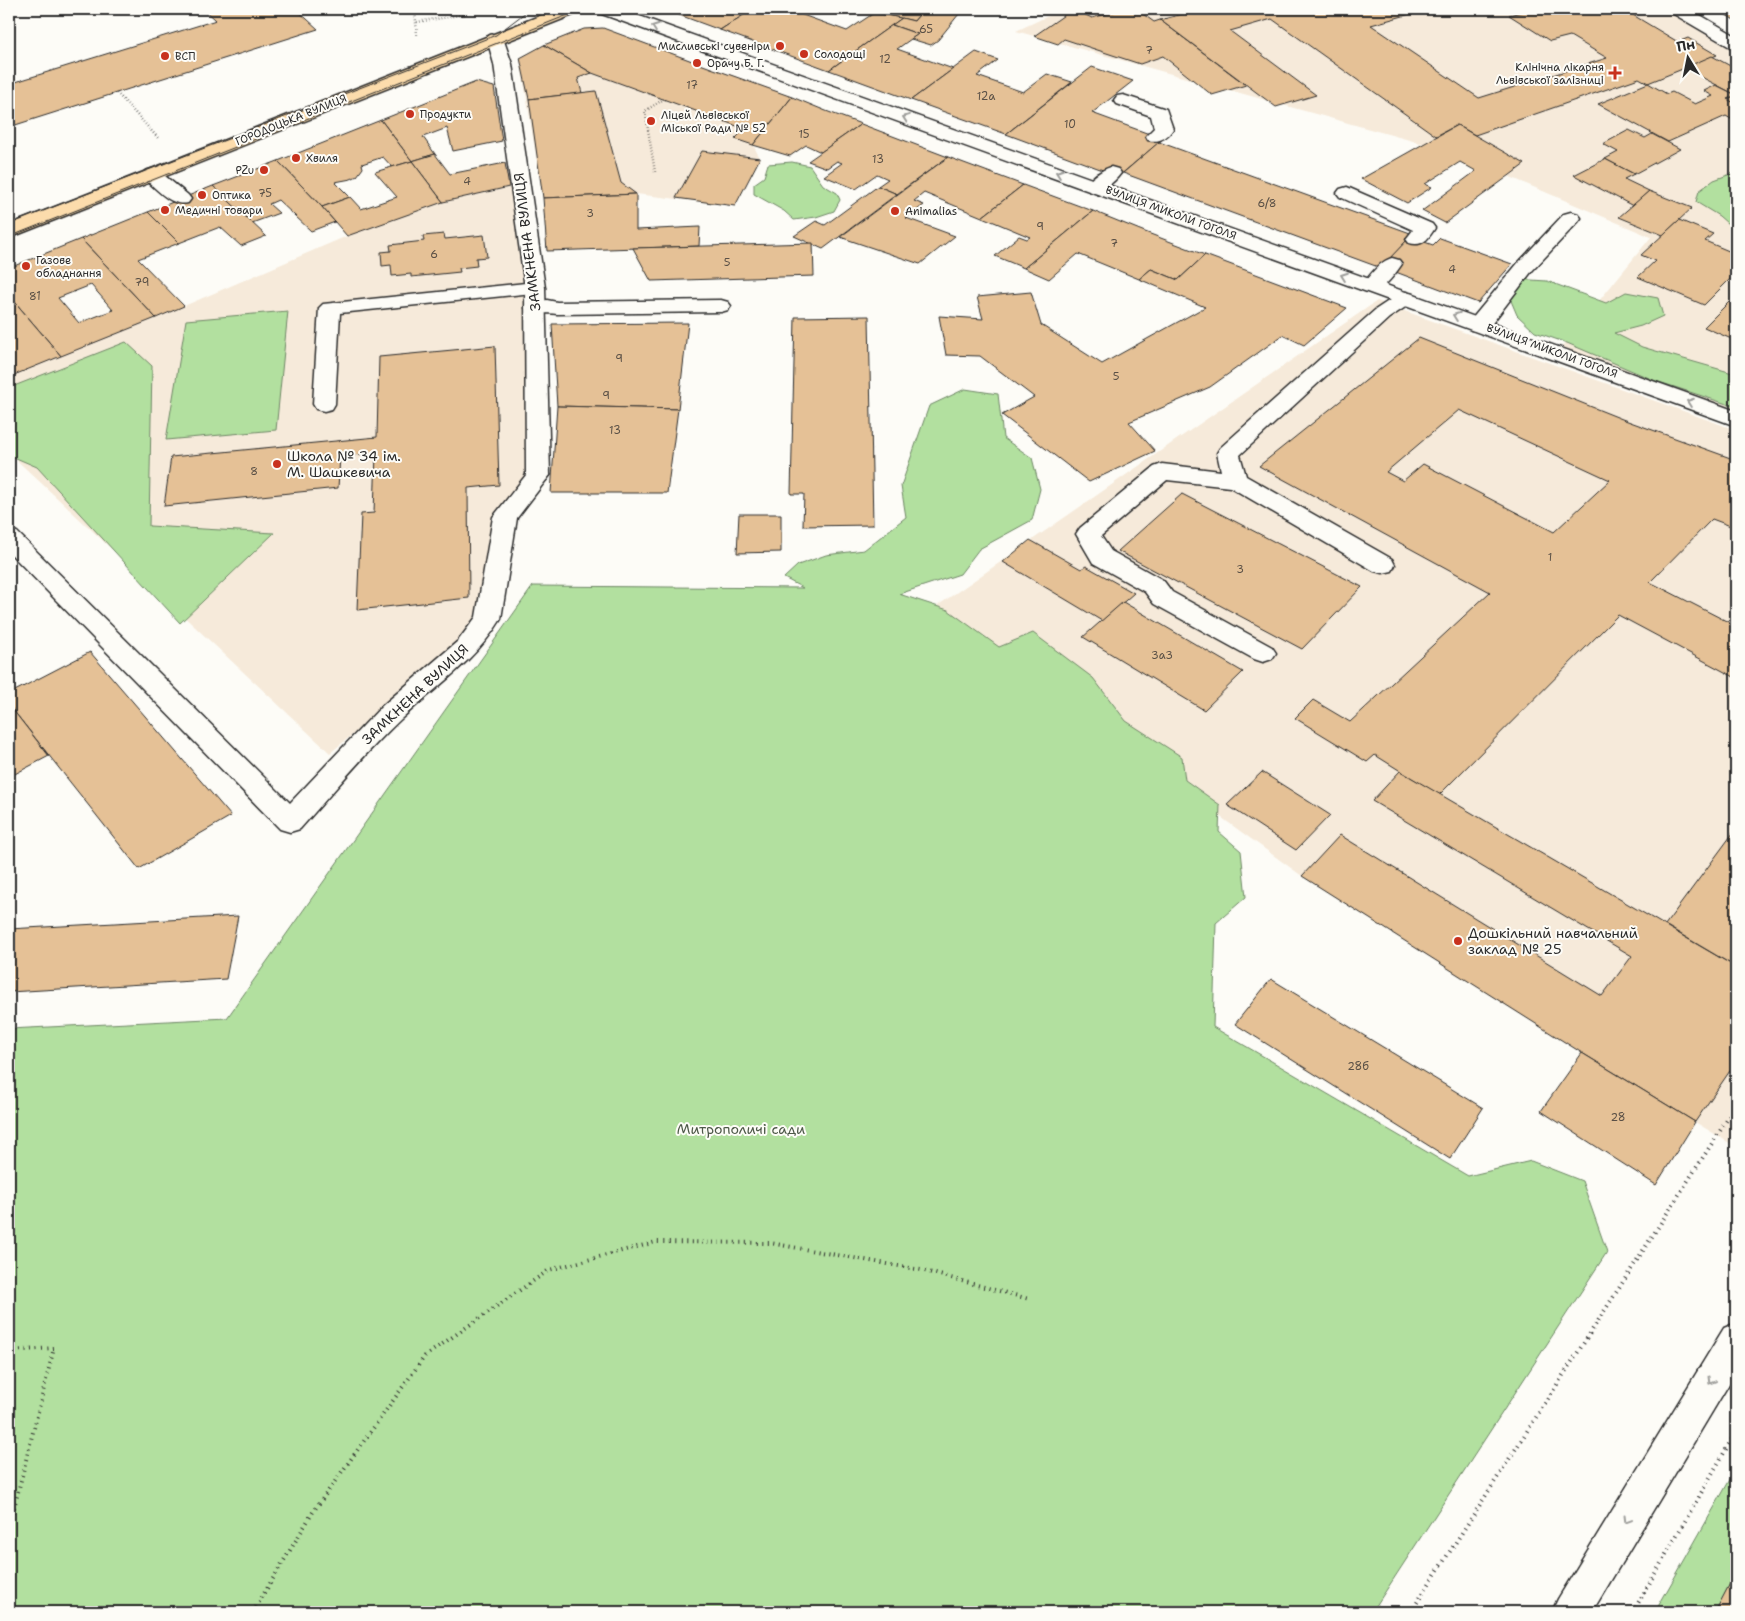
<svg xmlns="http://www.w3.org/2000/svg" width="1745" height="1621" font-family="'Shantell Sans',sans-serif">
<style>
.built{fill:#f6eada}
.green{fill:#b2e09f;stroke:#6e8665}
.building{fill:#e5c196;stroke:#2b2b2b;fill-rule:evenodd}
.lines{fill:none;stroke-linecap:round;stroke-linejoin:round}
.service-casing{stroke:#2b2b2b;stroke-width:3}
.minor-casing{stroke:#2b2b2b;stroke-width:3}
.tertiary-casing{stroke:#2b2b2b;stroke-width:3}
.primary-casing{stroke:#2b2b2b;stroke-width:3}
.path-far1{stroke:#2b2b2b;stroke-width:2.5;stroke-dasharray:0.5 2.5;stroke-linecap:butt}
.path{stroke:#2b2b2b;stroke-width:4;stroke-dasharray:1 4.5;stroke-linecap:butt}
.service{fill:#fdfcf7;fill-rule:evenodd}
.minor{fill:#fdfcf7;fill-rule:evenodd}
.tertiary{fill:#fdfcf7;fill-rule:evenodd}
.primary{fill:#fcdcac;fill-rule:evenodd}
.tram{stroke:#2b2b2b;stroke-width:1}
.oneway{stroke:#9e9e9b}
.poi-dot{fill:#c8321e;stroke:#fdfcf7;stroke-width:2}
.labels{text-anchor:middle;dominant-baseline:central;stroke-width:4;stroke-linejoin:round;paint-order:stroke}
.number-label{font-size:11px;fill:#5a5046}
.far-poi-label{font-size:11px;fill:#2b2b2b;stroke:#fdfcf7;text-anchor:start}
.far-street-label{font-size:11px;fill:#2b2b2b;stroke:#fdfcf7}
.street-label{font-size:14px;fill:#2b2b2b;stroke:#fdfcf7}
.poi-label{font-size:14px;fill:#2b2b2b;stroke:#fdfcf7;text-anchor:start}
.park-label{font-size:14px;fill:#4d5848;stroke:#fdfcf7}
</style>
<rect width="100%" height="100%" fill="#fdfcf7"/>
<filter id="ink" filterUnits="userSpaceOnUse"><feTurbulence type="fractalNoise" baseFrequency=".02" numOctaves="2"/><feDisplacementMap in="SourceGraphic" scale="10" xChannelSelector="R" yChannelSelector="G"/><feConvolveMatrix kernelMatrix="1 2 1 2 8 2 1 2 1" color-interpolation-filters="sRGB"/></filter>
<g filter="url(#ink)">
<!-- built -->
<g class="built">
<polygon points="1063,9 1668,9 1736,48 1736,413 1559,350 1651,237 1449,151 1016,31"/>
<polygon points="603,28 792,97 753,145 760,158 735,206 636,194 543,198 520,58 584,29"/>
<polygon points="515,186 529,286 534,475 496,522 481,617 454,652 330,753 9,453 9,377 184,306 347,236 443,202"/>
<polygon points="1377,301 1736,430 1736,1147 1582,1053 1302,876 1193,797 784,712"/>
</g>
<!-- green -->
<g class="green">
<polygon points="792,162 810,166 823,185 837,193 840,200 834,211 816,217 794,220 784,211 754,194 754,184 764,177 768,164"/>
<polygon points="1736,172 1736,231 1719,216 1696,202 1699,191 1714,180"/>
<polygon points="1515,279 1547,281 1606,303 1626,292 1658,298 1663,316 1641,326 1614,333 1642,347 1736,374 1736,407 1656,381 1567,343 1535,332 1517,315 1509,296"/>
<polygon points="288,311 276,430 166,440 186,320"/>
<polygon points="126,342 152,366 149,526 274,533 180,623 37,467 9,455 9,388"/>
<polygon points="965,389 998,394 1003,438 1032,458 1040,489 1032,520 979,549 960,574 899,594 948,610 999,647 1033,633 1093,678 1126,721 1182,757 1185,780 1220,805 1219,832 1241,851 1246,897 1216,923 1213,1027 1468,1176 1531,1161 1582,1181 1607,1252 1372,1612 9,1612 9,1029 227,1018 533,586 803,588 784,578 798,565 826,555 864,550 906,517 901,486 929,406"/>
<polygon points="1736,1469 1736,1612 1655,1612"/>
</g>
<!-- building -->
<g class="building">
<polygon points="204,9 296,9 318,29 9,127 9,84 216,20"/>
<polygon points="663,9 753,9 720,30"/>
<polygon points="753,9 786,9 847,31 874,13 902,18 829,70 720,30"/>
<polygon points="883,9 924,9 914,21 879,13"/>
<polygon points="924,9 963,9 938,40 931,45 911,39 918,34 892,25 902,18 914,21"/>
<polygon points="1073,9 1092,18 1124,9 1136,9 1154,22 1160,20 1246,85 1212,95 1163,56 1140,64 1064,39 1058,44 1034,36"/>
<polygon points="1201,9 1428,9 1371,25 1479,98 1607,58 1570,36 1550,41 1509,15 1529,10 1527,9 1623,9 1678,42 1688,38 1717,55 1648,83 1639,78 1475,135 1457,125 1436,136 1272,19 1230,31 1316,95 1276,107 1160,20"/>
<polygon points="1716,9 1736,9 1736,21"/>
<polygon points="892,25 918,34 897,49 953,69 911,100 829,70"/>
<polygon points="603,28 711,68 792,97 753,145 735,139 745,129 592,73 544,45 584,29"/>
<polygon points="544,45 592,73 578,78 582,93 529,99 520,58"/>
<polygon points="976,52 998,60 977,76 1023,92 1047,74 1072,82 1006,134 911,100"/>
<polygon points="1712,56 1736,69 1736,104 1727,99 1736,95 1684,68"/>
<polygon points="1092,67 1133,81 1092,113 1163,139 1119,176 1006,134"/>
<polygon points="476,82 494,87 502,141 453,151 447,128 423,137 435,154 412,161 381,120"/>
<polygon points="1648,83 1667,94 1672,92 1695,104 1713,96 1704,91 1716,85 1736,95 1727,99 1736,104 1736,122 1726,116 1668,142 1598,104"/>
<polygon points="596,91 621,183 636,194 543,198 529,99"/>
<polygon points="792,97 826,111 861,124 821,152 806,145 790,156 753,145"/>
<polygon points="381,120 412,161 392,167 383,157 362,164 363,168 357,176 351,179 335,182 350,197 322,207 278,161"/>
<polygon points="861,124 948,157 897,194 878,186 888,179 877,174 856,189 824,176 842,163 837,161 827,168 808,161"/>
<polygon points="1457,125 1525,164 1445,223 1422,211 1476,171 1460,162 1425,184 1432,187 1407,203 1361,179"/>
<polygon points="1629,130 1645,138 1652,134 1680,149 1634,174 1605,159 1618,152 1603,144"/>
<polygon points="1159,142 1413,234 1381,268 1123,173"/>
<polygon points="702,151 760,158 735,206 676,198"/>
<polygon points="435,154 450,174 505,163 509,187 443,202 412,161"/>
<polygon points="948,157 1023,185 982,217 924,193 914,201 924,205 906,218 955,236 920,264 840,237"/>
<polygon points="1605,159 1634,174 1624,179 1649,191 1633,206 1574,175"/>
<polygon points="278,161 322,207 335,222 311,231 278,200 269,204 279,213 252,223 213,186"/>
<polygon points="412,161 443,202 347,236 322,207 350,197 361,209 397,197 375,172"/>
<polygon points="1023,185 1093,211 1024,268 995,256 1019,236 1027,239 1030,237 982,217"/>
<polygon points="213,186 266,236 241,246 220,227 179,243 148,212"/>
<polygon points="878,186 897,194 823,249 794,236 816,221 825,225"/>
<polygon points="1649,191 1692,208 1663,235 1619,217"/>
<polygon points="636,194 636,230 700,227 699,246 547,251 543,198"/>
<polygon points="1093,211 1145,232 1205,255 1178,280 1151,269 1139,279 1078,254 1049,279 1024,268"/>
<polygon points="148,212 179,243 138,259 184,306 156,318 81,239"/>
<polygon points="1679,220 1713,234 1705,241 1736,254 1736,273 1704,305 1638,277 1655,261 1641,255"/>
<polygon points="444,234 445,239 484,235 487,257 476,258 477,266 459,268 460,272 411,277 411,274 392,276 391,265 382,266 381,252 391,251 390,245 424,241 423,236"/>
<polygon points="1410,237 1433,245 1440,238 1512,264 1478,303 1393,271 1386,262"/>
<path d="M 81,239 L 156,318 L 61,356 L 9,295 L 9,268 ZM 91,285 L 113,310 L 79,323 L 58,298 Z"/>
<polygon points="813,243 814,276 651,281 633,248"/>
<polygon points="1205,255 1347,308 1304,345 1283,335 1210,387 1129,422 1155,451 1089,482 1002,415 1034,397 980,356 946,355 939,316 983,319 977,297 1031,292 1041,325 1102,364 1205,307 1139,279 1151,269 1178,280"/>
<polygon points="9,295 61,356 9,377"/>
<polygon points="1729,302 1736,305 1736,341 1704,327"/>
<polygon points="869,316 873,525 803,526 804,494 791,494 795,317"/>
<polygon points="688,323 678,409 557,406 552,324"/>
<path d="M 1419,338 L 1622,419 L 1736,460 L 1736,528 L 1712,519 L 1650,582 L 1736,626 L 1736,678 L 1618,615 L 1439,795 L 1375,755 L 1367,762 L 1295,718 L 1313,700 L 1350,722 L 1490,592 L 1259,466 ZM 1459,410 L 1610,480 L 1554,532 L 1423,464 L 1403,481 L 1386,472 Z"/>
<polygon points="495,346 499,485 468,488 469,598 357,610 361,514 374,513 376,453 340,456 338,488 164,506 171,457 377,437 379,357"/>
<polygon points="557,406 678,409 667,493 551,493"/>
<polygon points="1182,494 1362,587 1302,649 1118,551"/>
<polygon points="739,514 781,514 781,552 737,553"/>
<polygon points="1030,540 1081,569 1086,566 1134,593 1102,621 1003,562"/>
<polygon points="1123,602 1243,672 1204,710 1083,637"/>
<polygon points="90,652 231,816 139,869 9,705 9,694"/>
<polygon points="9,705 49,756 9,777"/>
<polygon points="1400,771 1736,967 1736,1062 1695,1122 1582,1053 1302,876 1340,835 1602,996 1632,956 1372,801"/>
<polygon points="1262,772 1330,815 1296,850 1227,805"/>
<polygon points="1736,829 1736,967 1665,925"/>
<polygon points="238,916 226,979 9,992 9,929"/>
<polygon points="1271,979 1483,1108 1450,1159 1235,1024"/>
<polygon points="1582,1053 1695,1122 1656,1185 1541,1111"/>
<polygon points="1736,1572 1736,1612 1715,1612"/>
</g>
<g class="lines">
<defs>
<g id="service">
<path d="M 1123,95 L 1166,109 L 1173,129 C 1167,138 1159,143 1148,140 L 1146,136 L 1154,128 L 1151,116 L 1117,104 L 1114,100 L 1117,96 Z"/>
<path d="M 1111,167 L 1118,169 L 1121,173 C 1113,184 1101,193 1088,190 L 1085,186 C 1091,178 1101,170 1111,167 Z"/>
<path d="M 1347,187 L 1432,224 L 1435,228 C 1428,239 1423,247 1409,243 L 1406,239 L 1413,230 L 1340,197 L 1337,193 L 1340,189 Z"/>
<polygon points="1571,212 1578,214 1581,218 1578,222 1532,271 1487,330 1479,331 1471,330 1468,325 1471,320 1518,263 1564,214"/>
<path d="M 1392,258 L 1399,260 L 1402,264 C 1393,277 1381,295 1365,290 L 1362,286 C 1369,276 1380,261 1392,258 Z"/>
<polygon points="535,282 542,284 545,288 542,292 340,313 335,404 332,409 324,411 316,409 313,404 319,308 323,304"/>
<polygon points="1406,292 1413,294 1416,298 1413,302 1389,318 1240,455 1246,476 1392,559 1395,565 1392,571 1383,573 1374,571 1230,487 1167,480 1101,536 1111,551 1163,580 1172,592 1272,647 1276,653 1272,659 1263,662 1254,659 1154,604 1145,592 1093,563 1076,534 1080,528 1154,467 1162,464 1221,471 1217,453 1220,448 1375,310 1399,294"/>
<path d="M 547,300 L 557,302 L 721,300 L 728,302 L 731,306 L 728,310 L 721,312 L 557,314 C 547,312 538,315 529,312 L 525,308 L 529,304 Z"/>
<path d="M 538,467 L 546,470 L 550,475 L 517,518 L 501,619 C 476,660 436,687 401,719 C 365,753 333,792 300,829 L 290,832 L 280,829 L 9,552 L 9,530 L 17,532 L 290,803 L 382,706 L 458,641 L 476,617 L 493,517 L 530,470 Z"/>
</g>
<g id="minor">
<polygon points="597,9 620,9 1736,411 1736,426 599,13"/>
<polygon points="1670,9 1690,9 1736,36 1736,48 1730,47 1672,13"/>
<polygon points="496,34 502,35 512,64 545,288 550,475 546,480 538,483 530,480 526,475 525,288 494,64 487,39 490,35"/>
<path d="M 152,169 L 159,171 L 188,195 L 191,199 L 188,203 C 171,207 157,189 145,179 L 142,175 L 145,171 Z"/>
</g>
<polygon id="tertiary" points="1736,1323 1736,1372 1592,1612 1552,1612 1558,1599 1724,1328"/>
<polygon id="primary" points="557,9 581,9 578,13 9,238 9,225"/>
</defs>
<!-- service casing -->
<use href="#service" class="service-casing"/>
<!-- minor casing -->
<use href="#minor" class="minor-casing"/>
<!-- tertiary casing -->
<use href="#tertiary" class="tertiary-casing"/>
<!-- primary casing -->
<use href="#primary" class="primary-casing"/>
<!-- path-far1 -->
<g class="path-far1">
<polyline points="417,22 467,14"/>
<polyline points="417,35 415,10 421,9"/>
<polyline points="117,93 158,138"/>
<polyline points="655,172 645,111 664,99"/>
</g>
<!-- path -->
<g class="path">
<polyline points="9,1351 54,1348 9,1528"/>
<polyline points="253,1612 313,1512 425,1356 549,1270 656,1242 770,1243 921,1270 1029,1299"/>
<polyline points="1411,1612 1736,1106"/>
<polyline points="1633,1612 1736,1432"/>
</g>
<!-- service -->
<use href="#service" class="service"/>
<!-- minor -->
<use href="#minor" class="minor"/>
<!-- tertiary -->
<use href="#tertiary" class="tertiary"/>
<!-- primary -->
<use href="#primary" class="primary"/>
<!-- tram -->
<g class="tram">
<polyline points="9,224 496,35 530,9"/>
<polyline points="9,237 583,9"/>
</g>
</g>
<!-- one-way arrows -->
<defs><path id="oneway-chevron" d="M-2-3.5L2.5 0L-2 3.5" fill="none" stroke-width="1.6" stroke-linecap="round" stroke-linejoin="round" transform="scale(1.25)"/></defs>
<g class="oneway">
<use href="#oneway-chevron" transform="translate(655 27) rotate(-160)"/>
<use href="#oneway-chevron" transform="translate(906 118) rotate(-160)"/>
<use href="#oneway-chevron" transform="translate(1059 173) rotate(-160)"/>
<use href="#oneway-chevron" transform="translate(1344 276) rotate(-160)"/>
<use href="#oneway-chevron" transform="translate(1456 316) rotate(-160)"/>
<use href="#oneway-chevron" transform="translate(1690 402) rotate(-160)"/>
<use href="#oneway-chevron" transform="translate(1711 1381) rotate(121)"/>
<use href="#oneway-chevron" transform="translate(1627 1520) rotate(121)"/>
</g>
</g>
<!-- markers -->
<g class="poi-dot">
<circle cx="780" cy="46" r="5"/>
<circle cx="804" cy="54" r="5"/>
<circle cx="165" cy="56" r="5"/>
<circle cx="697" cy="63" r="5"/>
<path d="M1612.5 65.5h5v5h5v5h-5v5h-5v-5h-5v-5h5z"/>
<circle cx="410" cy="114" r="5"/>
<circle cx="651" cy="121" r="5"/>
<circle cx="296" cy="158" r="5"/>
<circle cx="264" cy="170" r="5"/>
<circle cx="202" cy="195" r="5"/>
<circle cx="165" cy="210" r="5"/>
<circle cx="895" cy="211" r="5"/>
<circle cx="26" cy="266" r="5"/>
<circle cx="277" cy="464" r="5"/>
<circle cx="1458" cy="941" r="5"/>
</g>
<g class="labels">
<!-- number labels -->
<g class="number-label">
<text x="926" y="29">65</text>
<text x="1149" y="50">7</text>
<text x="885" y="59">12</text>
<text x="692" y="85">17</text>
<text x="986" y="96">12а</text>
<text x="1070" y="124">10</text>
<text x="804" y="134">15</text>
<text x="878" y="159">13</text>
<text x="467" y="181">4</text>
<text x="265" y="193">75</text>
<text x="1267" y="203">6/8</text>
<text x="590" y="213">3</text>
<text x="1040" y="226">9</text>
<text x="1114" y="243">7</text>
<text x="434" y="254">6</text>
<text x="727" y="262">5</text>
<text x="1452" y="269">4</text>
<text x="142" y="282">79</text>
<text x="35" y="296">81</text>
<text x="619" y="358">9</text>
<text x="1116" y="376">5</text>
<text x="606" y="395">9</text>
<text x="615" y="430">13</text>
<text x="254" y="471">8</text>
<text x="1550" y="557">1</text>
<text x="1240" y="569">3</text>
<text x="1162" y="655">3а3</text>
<text x="1358" y="1066">28б</text>
<text x="1618" y="1117">28</text>
</g>
<!-- far-poi labels -->
<g class="far-poi-label">
<text x="770" y="46" text-anchor="end">Мисливські сувеніри</text>
<text x="814" y="54">Солодощі</text>
<text x="175" y="56">ВСП</text>
<text x="707" y="63">Орачу Б. Г.</text>
<text x="1604" y="67" text-anchor="end">Клінічна лікарня<tspan x="1604" dy="13">Львівської залізниці</tspan></text>
<text x="420" y="114">Продукти</text>
<text x="661" y="115">Ліцей Львівської<tspan x="661" dy="13">Міської Ради № 52</tspan></text>
<text x="306" y="158">Хвиля</text>
<text x="254" y="170" text-anchor="end">PZu</text>
<text x="212" y="195">Оптика</text>
<text x="175" y="210">Медичні товари</text>
<text x="905" y="211">Animalias</text>
<text x="36" y="260">Газове<tspan x="36" dy="13">обладнання</tspan></text>
</g>
<!-- far-street labels -->
<g class="far-street-label">
<text transform="translate(291 120) rotate(-22)">ГОРОДОЦЬКА ВУЛИЦЯ</text>
<text transform="translate(1171 213) rotate(20)">ВУЛИЦЯ МИКОЛИ ГОГОЛЯ</text>
<text transform="translate(1552 351) rotate(20)">ВУЛИЦЯ МИКОЛИ ГОГОЛЯ</text>
</g>
<!-- street labels -->
<g class="street-label">
<text transform="translate(527 242) rotate(-97)">ЗАМКНЕНА ВУЛИЦЯ</text>
<text transform="translate(415 694) rotate(-43)">ЗАМКНЕНА ВУЛИЦЯ</text>
</g>
<!-- poi labels -->
<g class="poi-label">
<text x="287" y="456">Школа № 34 ім.<tspan x="287" dy="16">М. Шашкевича</tspan></text>
<text x="1468" y="933">Дошкільний навчальний<tspan x="1468" dy="16">заклад № 25</tspan></text>
</g>
<!-- park labels -->
<g class="park-label">
<text x="741" y="1129">Митрополичі сади</text>
</g>
</g>
<!-- margin -->
<rect width="1745" height="1621" fill="none" stroke="#fdfcf7" stroke-width="30"/>
<rect x="15" y="15" width="1715" height="1591" fill="none" stroke="#2b2b2b" stroke-width="2" filter="url(#ink)"/>
<!-- north arrow -->
<g transform="translate(1688 58) rotate(350)" stroke="#fdfcf7" stroke-width="4" paint-order="stroke">
<path d="M0-4L9 19L0 12L-9 19Z" fill="#2b2b2b"/>
<text y="-8" font-size="14" font-weight="bold" text-anchor="middle" fill="#2b2b2b">Пн</text>
</g>
</svg>
